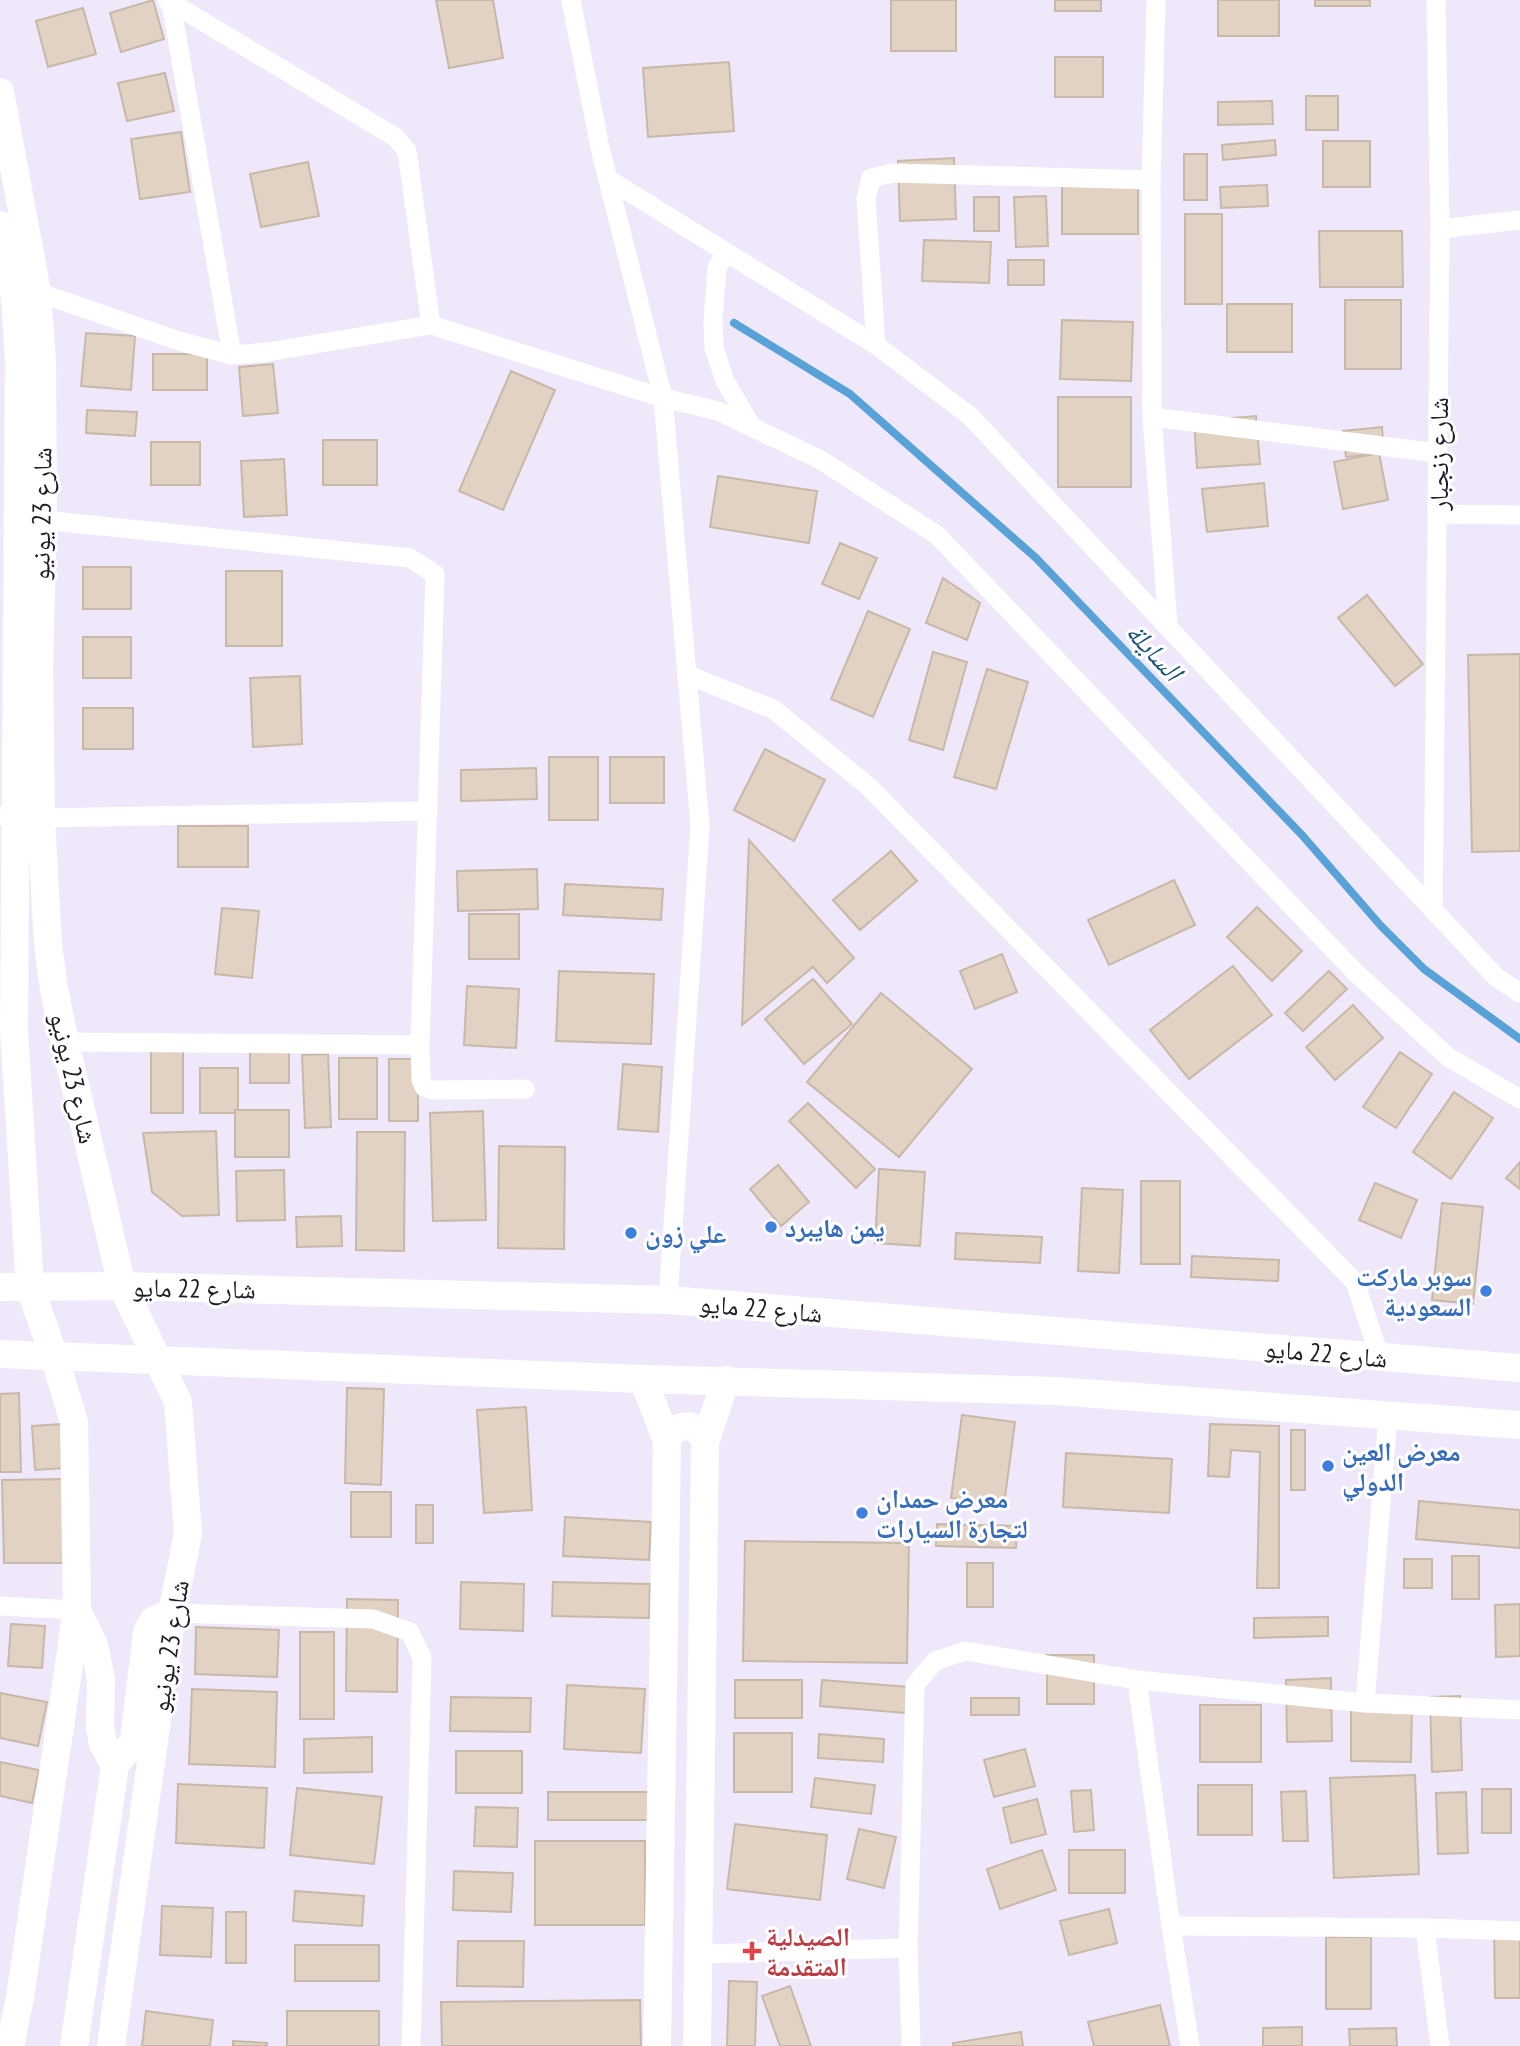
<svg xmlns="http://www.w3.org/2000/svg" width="1520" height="2046" font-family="'PT Sans Narrow','Noto Naskh Arabic',sans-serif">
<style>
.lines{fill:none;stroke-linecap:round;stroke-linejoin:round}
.stream{stroke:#59a2d7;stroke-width:8}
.building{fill:#e2d2c3;stroke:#c7b8a9;stroke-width:2}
.street{stroke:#fff;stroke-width:19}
.secondary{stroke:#fff;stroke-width:28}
.shop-dot{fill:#3f7fe0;stroke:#fff;stroke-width:2.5}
.health-dot{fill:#e0444e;stroke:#fff;stroke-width:2.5}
.labels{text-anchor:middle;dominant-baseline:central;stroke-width:6;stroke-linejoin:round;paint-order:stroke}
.street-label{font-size:26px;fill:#201d24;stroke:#fff}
.shop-label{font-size:26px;font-weight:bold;fill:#366cbe;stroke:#fff;text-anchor:start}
.health-label{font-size:26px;font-weight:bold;fill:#be3a42;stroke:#fff;text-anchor:start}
.water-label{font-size:28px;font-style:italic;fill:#1d5377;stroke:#fff}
</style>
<rect width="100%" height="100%" fill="#efe8fb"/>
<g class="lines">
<!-- stream -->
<polyline class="stream" points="734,323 850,394 1036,558 1302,835 1381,926 1424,969 1520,1039"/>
</g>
<!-- building -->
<g class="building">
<polygon points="153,0 164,39 121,52 110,13"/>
<polygon points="436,0 493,0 503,58 449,68"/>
<rect x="891" y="0" width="65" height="51"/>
<rect x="1055" y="0" width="46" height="11"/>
<rect x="1218" y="0" width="61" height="36"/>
<rect x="1315" y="0" width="55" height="6"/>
<polygon points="83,8 96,54 48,67 36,21"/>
<rect x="1055" y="57" width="48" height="40"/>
<polygon points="729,62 734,131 648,137 643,68"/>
<polygon points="165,73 174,111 127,121 118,83"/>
<rect x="1306" y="96" width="32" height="34"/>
<polygon points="1272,101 1273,124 1218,125 1218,102"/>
<polygon points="181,132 190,192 140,199 131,139"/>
<polygon points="1275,140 1276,155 1223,160 1222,145"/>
<rect x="1323" y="141" width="47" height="46"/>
<rect x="1184" y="154" width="23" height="46"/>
<polygon points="954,158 956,219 900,221 898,161"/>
<polygon points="308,162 319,216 261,227 250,174"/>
<rect x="1062" y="174" width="76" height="60"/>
<polygon points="1267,185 1268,206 1221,208 1220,187"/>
<polygon points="1046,196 1048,246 1016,247 1014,197"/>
<rect x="974" y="197" width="25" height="34"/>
<rect x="1185" y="214" width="37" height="90"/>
<polygon points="1319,231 1402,231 1403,287 1320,287"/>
<polygon points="924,240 991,242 989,283 922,281"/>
<rect x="1008" y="260" width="36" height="25"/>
<rect x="1345" y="300" width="56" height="69"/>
<rect x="1227" y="304" width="65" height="48"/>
<polygon points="1062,320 1133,322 1131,381 1060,379"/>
<polygon points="86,333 135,336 131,390 81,386"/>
<rect x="153" y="354" width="54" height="36"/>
<polygon points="273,364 278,413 243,416 239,367"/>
<polygon points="511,371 555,390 503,510 459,491"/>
<rect x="1058" y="397" width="73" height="90"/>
<polygon points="87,410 137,412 135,436 86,433"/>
<polygon points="1256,416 1260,464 1197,468 1194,421"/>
<polygon points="1382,427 1384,453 1346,457 1343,431"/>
<rect x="323" y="440" width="54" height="45"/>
<rect x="151" y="442" width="49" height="43"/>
<polygon points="1379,453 1388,500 1343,509 1334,462"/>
<polygon points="284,459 287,515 244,517 241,461"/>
<polygon points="718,476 817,491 809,543 710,527"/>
<polygon points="1264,483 1268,526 1207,532 1202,489"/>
<polygon points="840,543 877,558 859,599 822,584"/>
<rect x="83" y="567" width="48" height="42"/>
<rect x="226" y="571" width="56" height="75"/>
<polygon points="943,578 980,603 967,640 926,623"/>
<polygon points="1367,595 1423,664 1395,686 1338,618"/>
<polygon points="868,611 910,629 873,717 831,699"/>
<rect x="83" y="637" width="48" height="41"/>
<polygon points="933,652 967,662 943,750 909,740"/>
<polygon points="1520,654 1520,851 1472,852 1468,655"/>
<polygon points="987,669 1028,682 996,789 954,777"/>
<polygon points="300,676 302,744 253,747 250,678"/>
<rect x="83" y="708" width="50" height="41"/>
<polygon points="765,749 825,780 794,841 734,810"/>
<rect x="549" y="757" width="49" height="63"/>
<rect x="610" y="757" width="54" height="46"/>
<polygon points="536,768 537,799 461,801 461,770"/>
<rect x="178" y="826" width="70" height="41"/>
<polygon points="749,840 854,958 827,983 813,967 742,1025"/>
<polygon points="891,851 917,881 860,930 833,900"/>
<polygon points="537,869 538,909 458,911 457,871"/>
<polygon points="1174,880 1195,925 1109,965 1088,920"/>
<polygon points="565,884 663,889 661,920 563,915"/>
<polygon points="1257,907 1302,951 1272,981 1227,937"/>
<polygon points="222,908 259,911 252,978 215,974"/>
<rect x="469" y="914" width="50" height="45"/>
<polygon points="1002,954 1017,992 975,1009 960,971"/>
<polygon points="1233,966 1272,1015 1189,1079 1150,1030"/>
<polygon points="559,971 654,974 651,1044 556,1041"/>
<polygon points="1329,971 1347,989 1303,1031 1285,1013"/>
<polygon points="813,979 852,1024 804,1064 765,1019"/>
<polygon points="467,986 519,989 516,1048 464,1045"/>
<polygon points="881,993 972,1069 899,1157 807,1082"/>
<polygon points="1353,1005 1383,1038 1335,1080 1306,1047"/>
<rect x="151" y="1050" width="32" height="63"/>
<rect x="250" y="1052" width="39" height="31"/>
<polygon points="1400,1052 1432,1074 1396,1128 1363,1107"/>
<polygon points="328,1054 331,1127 305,1128 302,1055"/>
<rect x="339" y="1058" width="38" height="61"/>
<rect x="389" y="1059" width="29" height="62"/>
<polygon points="623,1064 662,1067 658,1132 618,1129"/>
<rect x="200" y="1068" width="38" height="45"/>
<polygon points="1454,1092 1493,1118 1451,1179 1413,1152"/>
<polygon points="808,1103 875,1169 856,1188 789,1121"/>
<rect x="235" y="1110" width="54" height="47"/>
<polygon points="483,1111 486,1220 433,1221 430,1113"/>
<polygon points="216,1131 219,1215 182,1216 152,1192 143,1133"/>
<polygon points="357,1132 405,1132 404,1251 356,1250"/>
<polygon points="499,1146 565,1147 564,1249 498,1248"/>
<polygon points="1520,1162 1520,1189 1506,1178"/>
<polygon points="778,1165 809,1202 781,1226 750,1189"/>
<polygon points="879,1169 925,1172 920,1246 875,1243"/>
<polygon points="284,1170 285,1220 237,1221 236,1171"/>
<rect x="1141" y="1181" width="39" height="83"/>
<polygon points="1375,1183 1417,1200 1401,1238 1359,1220"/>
<polygon points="1082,1188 1123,1190 1119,1273 1078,1271"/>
<polygon points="1442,1203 1483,1207 1473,1304 1432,1300"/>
<polygon points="341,1216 342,1246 297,1247 296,1217"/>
<polygon points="956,1233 1042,1237 1040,1263 955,1259"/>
<polygon points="1192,1256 1279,1260 1278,1281 1191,1277"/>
<polygon points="347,1388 384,1389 381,1485 345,1483"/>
<polygon points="19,1393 21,1472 0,1472 0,1394"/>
<polygon points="526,1407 532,1510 484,1513 477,1410"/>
<polygon points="962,1415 1015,1422 1004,1505 951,1498"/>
<polygon points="61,1424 64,1468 35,1470 32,1426"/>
<polygon points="1210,1424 1279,1426 1279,1588 1257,1588 1260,1452 1231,1450 1229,1477 1208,1476"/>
<rect x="1291" y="1430" width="14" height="60"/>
<polygon points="1066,1453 1172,1459 1169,1513 1063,1507"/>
<polygon points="63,1479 64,1563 4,1563 2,1480"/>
<rect x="351" y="1492" width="40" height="45"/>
<polygon points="1419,1501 1520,1510 1520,1548 1416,1539"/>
<rect x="416" y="1505" width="17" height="38"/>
<polygon points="565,1517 651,1522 649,1560 563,1556"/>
<polygon points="937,1524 1017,1526 1016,1548 936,1546"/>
<polygon points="745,1541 909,1543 907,1663 743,1661"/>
<rect x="1452" y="1556" width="27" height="43"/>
<rect x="1404" y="1559" width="28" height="29"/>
<rect x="967" y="1563" width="26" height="44"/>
<polygon points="461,1582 524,1584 523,1631 460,1629"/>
<polygon points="553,1582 650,1584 649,1618 552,1616"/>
<polygon points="347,1599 398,1600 397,1692 346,1691"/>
<polygon points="1520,1604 1520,1656 1496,1657 1495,1605"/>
<polygon points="1328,1617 1328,1636 1254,1638 1254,1618"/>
<polygon points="11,1624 45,1626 42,1668 8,1666"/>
<polygon points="196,1627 279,1630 277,1677 195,1674"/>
<rect x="300" y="1632" width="34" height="87"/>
<rect x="1047" y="1655" width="47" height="49"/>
<polygon points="1331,1678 1332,1741 1287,1742 1286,1680"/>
<rect x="735" y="1680" width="67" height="38"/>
<polygon points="822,1680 908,1687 906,1713 820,1706"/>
<polygon points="567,1685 645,1689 641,1753 564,1749"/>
<polygon points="192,1689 277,1692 275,1767 189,1764"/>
<polygon points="0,1693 47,1702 38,1746 0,1738"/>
<polygon points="1460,1696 1462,1770 1432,1772 1430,1697"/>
<polygon points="451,1697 531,1698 530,1732 450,1731"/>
<rect x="971" y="1698" width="48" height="17"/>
<polygon points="1351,1702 1412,1703 1411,1762 1351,1761"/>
<rect x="1200" y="1705" width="61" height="57"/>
<rect x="734" y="1733" width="58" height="59"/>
<polygon points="819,1734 884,1739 883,1762 818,1758"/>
<polygon points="372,1737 372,1772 304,1773 304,1739"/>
<polygon points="1025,1749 1035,1786 994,1797 984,1760"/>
<rect x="456" y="1751" width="66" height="42"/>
<polygon points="0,1762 39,1770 32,1803 0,1796"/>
<polygon points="1415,1775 1419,1874 1334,1878 1330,1778"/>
<polygon points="815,1778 875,1785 871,1814 811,1807"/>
<polygon points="178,1784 267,1788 264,1848 176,1843"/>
<rect x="1198" y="1785" width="54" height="50"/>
<polygon points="297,1788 382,1797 374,1864 290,1855"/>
<rect x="1482" y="1789" width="29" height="44"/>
<polygon points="1091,1790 1094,1830 1074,1832 1071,1791"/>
<polygon points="1306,1791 1308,1841 1283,1841 1281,1792"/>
<rect x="548" y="1792" width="103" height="28"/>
<polygon points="1466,1792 1468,1853 1438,1854 1436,1793"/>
<polygon points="1037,1799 1046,1834 1011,1843 1003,1808"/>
<polygon points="476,1807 518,1808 517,1847 474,1846"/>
<polygon points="735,1824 827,1835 820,1900 727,1889"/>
<polygon points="859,1829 896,1837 884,1888 847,1879"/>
<rect x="535" y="1841" width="110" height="84"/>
<polygon points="1042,1850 1056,1890 1000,1909 987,1869"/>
<rect x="1069" y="1850" width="56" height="43"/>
<polygon points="454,1871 513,1873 511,1912 453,1910"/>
<polygon points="295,1891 364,1896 362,1926 293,1921"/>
<polygon points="162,1906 213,1908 211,1957 160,1955"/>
<polygon points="1109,1909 1117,1943 1069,1955 1060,1921"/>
<rect x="226" y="1912" width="20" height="51"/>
<polygon points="1494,1924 1520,1924 1520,1998 1495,1998"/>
<rect x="1326" y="1937" width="45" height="72"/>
<polygon points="458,1941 524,1941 523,1987 457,1986"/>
<rect x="295" y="1945" width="84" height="36"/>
<polygon points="729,1981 757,1982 755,2046 727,2046"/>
<polygon points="790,1986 811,2046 780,2046 762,1996"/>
<polygon points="640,2000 641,2046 442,2046 441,2002"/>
<polygon points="1160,2005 1170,2046 1094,2046 1088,2022"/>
<polygon points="146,2011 213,2020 210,2046 142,2046"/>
<rect x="287" y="2011" width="92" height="35"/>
<polygon points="1302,2027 1302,2046 1263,2046 1263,2028"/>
<polygon points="1396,2028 1397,2046 1350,2046 1349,2029"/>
<polygon points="1021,2032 1023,2046 953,2046 953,2043"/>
<polygon points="233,2041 267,2043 267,2046 233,2046"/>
</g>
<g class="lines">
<!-- street -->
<g class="street">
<polyline points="167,0 395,137 407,151 431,325"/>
<polyline points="571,0 600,148 663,398 700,826 668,1300"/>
<polyline points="1156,0 1151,180 1152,417 1168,625"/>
<polyline points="171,3 232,355"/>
<polyline points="608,179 876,345 970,416 1496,977 1520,993"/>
<polyline points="1440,229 1520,220"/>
<polyline points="726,252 717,268 713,320 714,348 725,381 752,427"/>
<polyline points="37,292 182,342 232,355 267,352 431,325 663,398 718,411 819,459 937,535 1355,972 1448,1057 1520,1099"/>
<polyline points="876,345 866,199 871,178 894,173 1151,180"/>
<polyline points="1152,417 1437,453"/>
<polyline points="1437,514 1520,515"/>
<polyline points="43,520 410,558 435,574 420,1045 421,1080 424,1087 432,1090 525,1089"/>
<polyline points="688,675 773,709 868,786 1355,1282 1380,1358"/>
<polyline points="0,816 41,818 427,811"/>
<polyline points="1433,909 1440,229 1436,0"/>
<polyline points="65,1042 420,1045"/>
<polyline points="0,1606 77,1610"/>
<polyline points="172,1613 373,1619 410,1632 422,1658 411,2046"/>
<polyline points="1137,1680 1171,1926 1190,2046"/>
<polyline points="1365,1703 1388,1415"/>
<polyline points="1171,1926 1425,1928 1520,1931"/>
<polyline points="1425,1928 1440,2046"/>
<polyline points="699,1954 908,1948"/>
<polyline points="911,2046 908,1948 915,1685 935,1661 965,1651 1137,1680 1365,1703 1520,1710"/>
</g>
<!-- secondary -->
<g class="secondary">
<polyline points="0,92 37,292 42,363 43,520 39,666 41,818 48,945 54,989 65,1042 122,1286 178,1402 188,1534 172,1613 111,2046"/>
<polyline points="0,225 15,298 19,362 14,1030 30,1288 54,1356 74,1422 77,1610 20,1997 10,2046"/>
<polyline points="0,1287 122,1286 668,1300 1520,1368"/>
<polyline points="0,1354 643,1379 1055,1391 1520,1425"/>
<polyline points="643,1379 667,1441 657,2046"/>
<path d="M 667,1442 C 674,1422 699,1420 705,1443"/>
<polyline points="77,1610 94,1645 101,1679 100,1727 103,1744 115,1765"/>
<polyline points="74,2046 115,1765 134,1741 147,1632 153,1621 172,1613"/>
<polyline points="697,2046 705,1442 726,1380"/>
</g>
</g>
<!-- markers -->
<g class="shop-dot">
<circle cx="771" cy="1227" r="7"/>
<circle cx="631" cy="1233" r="7"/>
<circle cx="1486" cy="1291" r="7"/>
<circle cx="1328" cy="1466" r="7"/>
<circle cx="862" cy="1513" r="7"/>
</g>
<path class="health-dot" d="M748.5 1940.5h7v7h7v7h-7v7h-7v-7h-7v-7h7z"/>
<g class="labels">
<!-- street labels -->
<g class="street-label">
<text transform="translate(1438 454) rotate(-90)">شارع زنجبار</text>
<text transform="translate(41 514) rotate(-89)">شارع 23 يونيو</text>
<text transform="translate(74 1078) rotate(77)">شارع 23 يونيو</text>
<text transform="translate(194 1288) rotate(1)">شارع 22 مايو</text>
<text transform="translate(761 1308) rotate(5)">شارع 22 مايو</text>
<text transform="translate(1326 1353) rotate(5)">شارع 22 مايو</text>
<text transform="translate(169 1646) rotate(-81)">شارع 23 يونيو</text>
</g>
<!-- shop labels -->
<g class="shop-label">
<text x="785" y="1227">يمن هايبرد</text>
<text x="645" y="1233">علي زون</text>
<text x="1472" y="1276" text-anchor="end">سوبر ماركت<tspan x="1472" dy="30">السعودية</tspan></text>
<text x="1342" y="1451">معرض العين<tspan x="1342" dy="30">الدولي</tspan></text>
<text x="876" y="1498">معرض حمدان<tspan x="876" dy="30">لتجارة السيارات</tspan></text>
</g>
<!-- health labels -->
<g class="health-label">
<text x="766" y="1936">الصيدلية<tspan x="766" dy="30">المتقدمة</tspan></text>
</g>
<!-- water labels -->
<g class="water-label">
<text transform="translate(1155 651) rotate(47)">السايلة</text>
</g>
</g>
</svg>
